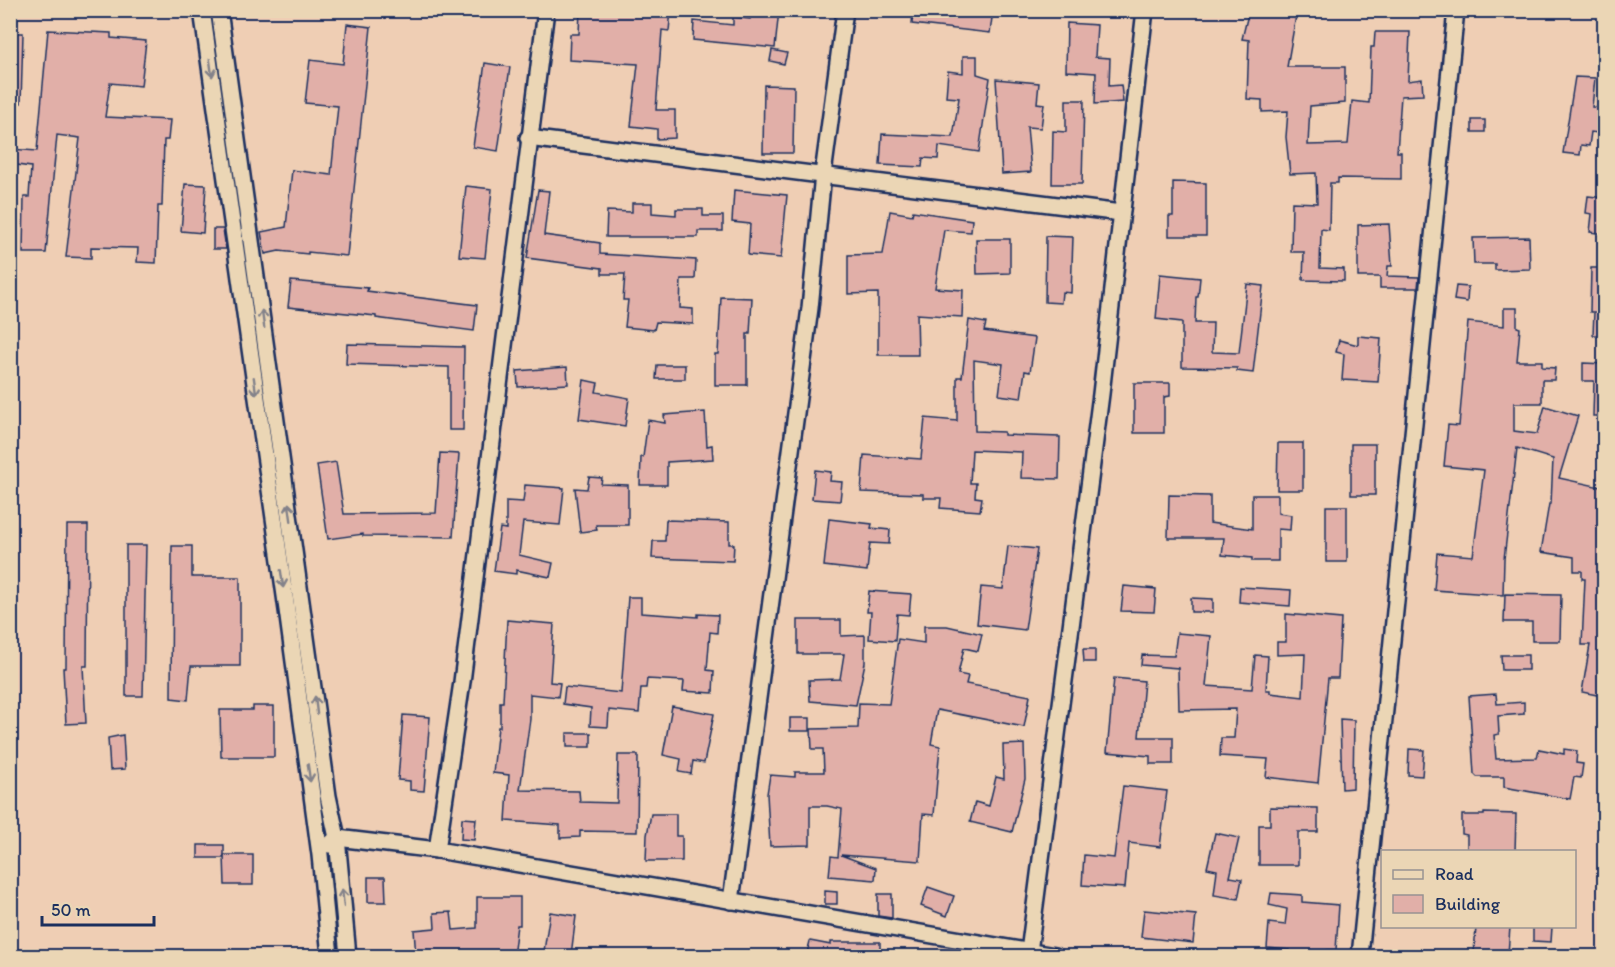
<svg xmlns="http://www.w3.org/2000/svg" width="1615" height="967" font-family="Itim,sans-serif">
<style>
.building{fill:#e1afa8;stroke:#1b2f5e;stroke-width:1.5}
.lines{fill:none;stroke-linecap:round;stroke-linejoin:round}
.minor-casing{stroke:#1b2f5e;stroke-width:20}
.minor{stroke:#ebd6b5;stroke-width:15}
.oneway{stroke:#83828a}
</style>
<rect width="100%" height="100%" fill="#efceb4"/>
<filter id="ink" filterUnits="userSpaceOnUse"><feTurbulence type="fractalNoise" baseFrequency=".0167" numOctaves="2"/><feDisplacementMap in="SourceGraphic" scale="12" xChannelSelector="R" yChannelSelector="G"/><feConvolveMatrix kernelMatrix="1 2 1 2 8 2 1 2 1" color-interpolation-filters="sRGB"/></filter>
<g filter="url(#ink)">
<!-- building -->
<g class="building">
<polygon points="580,10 671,10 669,31 662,30 656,110 675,110 675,138 657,139 657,129 631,126 638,64 569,60 570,34 579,34"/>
<polygon points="750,10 779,10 775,48 693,40 694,21 733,25 733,17 750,19"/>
<polygon points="913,10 993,10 990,33 912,24"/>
<polygon points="1249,10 1297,10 1287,67 1345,67 1345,103 1310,106 1308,145 1348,144 1352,101 1369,103 1371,47 1374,47 1375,32 1410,32 1408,81 1422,79 1423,95 1401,96 1397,152 1401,152 1401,179 1338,178 1338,183 1330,183 1329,230 1321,229 1320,268 1344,269 1344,281 1303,280 1304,252 1291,252 1292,202 1317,203 1316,173 1290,174 1286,137 1288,111 1262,112 1262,100 1247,99 1249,40 1242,39"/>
<polygon points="1067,23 1097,25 1095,57 1110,58 1109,86 1121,85 1123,102 1095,104 1096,73 1066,71"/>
<polygon points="347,24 371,27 347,256 308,252 308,254 279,251 265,254 261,232 286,227 292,170 331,175 338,106 305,103 310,60 343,64"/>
<polygon points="48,30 111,33 111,38 146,41 141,86 110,83 105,117 170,120 168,140 164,140 162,206 158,206 156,263 137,262 138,248 91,247 91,258 66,257 80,138 57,135 46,253 23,253 24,197 29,197 31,167 10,164 10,149 37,151"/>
<polygon points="10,33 23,33 21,103 10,103"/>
<polygon points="772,50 787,53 784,64 770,61"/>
<polygon points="963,56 977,56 977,74 990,78 979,152 939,146 938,159 923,158 922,167 880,165 882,134 953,137 959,98 946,97 948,71 963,73"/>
<polygon points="485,63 510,67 498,151 473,147"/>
<polygon points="1575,77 1595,78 1592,107 1605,108 1605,134 1591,132 1589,146 1581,145 1580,155 1563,153"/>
<polygon points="996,79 1039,83 1037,103 1044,104 1041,128 1027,127 1031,172 1002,174"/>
<polygon points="764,85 794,86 793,153 763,153"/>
<polygon points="1066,100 1084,100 1082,184 1052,184 1053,131 1066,132"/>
<rect x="1472" y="120" width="13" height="12"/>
<polygon points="1173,182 1206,183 1206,236 1169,236 1169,216 1173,216"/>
<polygon points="185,184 206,185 203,233 181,231"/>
<polygon points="466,186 492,189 485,258 459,256"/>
<polygon points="538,190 549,191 544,235 600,243 600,254 696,260 695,279 681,279 680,308 693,309 693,324 656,322 654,330 625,327 628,300 623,300 625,274 602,274 602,268 527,258"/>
<polygon points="734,190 787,195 781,258 748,255 750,224 732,222"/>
<polygon points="1588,196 1605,198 1605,234 1590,232 1592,214 1586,213"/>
<polygon points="632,203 652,203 652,213 676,215 676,209 703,209 703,216 723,216 723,231 698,231 698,237 606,237 607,211 632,212"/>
<polygon points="890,211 912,215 913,211 972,220 971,232 944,230 935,288 963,290 962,317 917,314 918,355 878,355 878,293 848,294 848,255 883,254"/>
<polygon points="1389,224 1392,266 1388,266 1387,276 1419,277 1418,288 1380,288 1380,277 1358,277 1358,225"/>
<polygon points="213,229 223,229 226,249 213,249"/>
<polygon points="1046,236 1073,237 1071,293 1062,292 1061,303 1045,302"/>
<polygon points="1529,237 1530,269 1495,270 1495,264 1474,264 1473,238"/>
<polygon points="976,239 1010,239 1010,273 977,274"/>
<polygon points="1591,268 1605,268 1605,335 1593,335 1594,312 1590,312"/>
<polygon points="1160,274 1200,278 1198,297 1196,297 1195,323 1213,323 1212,352 1239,353 1247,284 1263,286 1253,373 1237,371 1237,368 1182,367 1182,322 1156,319"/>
<polygon points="291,281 368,288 367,291 477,305 474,331 376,318 376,316 288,307"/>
<polygon points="1456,286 1468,287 1467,302 1454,300"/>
<polygon points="721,297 752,298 750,334 747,334 747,385 715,385 715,354 718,354"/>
<polygon points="1504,308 1517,308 1517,327 1520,328 1517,361 1542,361 1542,367 1555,368 1554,380 1542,380 1542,403 1514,403 1514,431 1537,434 1545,406 1578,416 1559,478 1605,488 1605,535 1602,534 1605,678 1602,696 1582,692 1590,645 1582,645 1585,579 1582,579 1582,571 1574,571 1574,557 1541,552 1549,504 1551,504 1553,459 1517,448 1504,559 1503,595 1434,590 1437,553 1473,556 1484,470 1444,466 1448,425 1459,426 1468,322 1504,326"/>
<polygon points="969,320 986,323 984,331 1035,338 1030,372 1025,371 1021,398 999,395 1003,364 974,360 975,431 1004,432 1004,435 1060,437 1059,479 1021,478 1022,452 972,450 970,483 976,483 975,497 982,498 980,511 940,508 941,498 923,498 923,494 861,492 864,455 921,459 925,418 957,421 957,377 962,377"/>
<polygon points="1358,336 1381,338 1378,382 1342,380 1344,354 1336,352 1339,340 1358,345"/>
<polygon points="347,344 464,347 463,430 449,430 449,367 346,364"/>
<polygon points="1583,363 1605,364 1605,416 1593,416 1594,381 1583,381"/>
<polygon points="657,365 685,365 685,379 656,379"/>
<polygon points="567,367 568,384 518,387 517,371"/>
<polygon points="584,380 598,383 596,392 629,398 625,426 579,419"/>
<polygon points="1134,383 1170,383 1170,396 1164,397 1164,433 1134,433"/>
<polygon points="705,412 707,446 712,445 713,459 667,462 667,485 640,485 641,457 643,457 648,420 665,423 664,415"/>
<polygon points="1278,443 1303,443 1303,490 1277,490"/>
<rect x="1351" y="444" width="24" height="51"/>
<polygon points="440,453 459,454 453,537 363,536 363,534 328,539 317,465 336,462 344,514 436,513"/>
<polygon points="815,470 831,472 830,481 842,482 840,501 812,499"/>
<polygon points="589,477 602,478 601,484 628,485 628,525 596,525 597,530 580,532 575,488 587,489"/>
<polygon points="525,485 564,488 560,525 523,522 519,555 553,563 550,577 516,570 516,574 494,571 500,528 506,529 506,501 523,502"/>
<polygon points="1169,495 1210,496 1210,523 1252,529 1252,495 1278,495 1278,513 1291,515 1290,530 1278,529 1278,561 1252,561 1252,558 1222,555 1224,538 1168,538"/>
<rect x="1326" y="506" width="21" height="56"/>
<polygon points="829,519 872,524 871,528 890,530 889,544 870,543 867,571 824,566"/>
<polygon points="666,520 729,522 729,544 734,544 733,561 652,558 653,541 665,541"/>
<polygon points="67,525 88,525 87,666 83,666 86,723 66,724 63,668 66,668"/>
<polygon points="126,545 146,545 143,696 126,696"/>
<polygon points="172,546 192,546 192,577 240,577 240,666 191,666 188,700 171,698"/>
<polygon points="1008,546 1037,549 1025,630 977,624 981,587 1003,589"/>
<polygon points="1124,586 1156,589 1154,612 1121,611"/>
<polygon points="1240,587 1291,590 1290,606 1239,602"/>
<polygon points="869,591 911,594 909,615 897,614 895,641 869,639 871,612 867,612"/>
<polygon points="1505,594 1561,595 1560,641 1532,641 1532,622 1504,622"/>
<polygon points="628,597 641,597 641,613 698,617 698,614 718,615 717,633 710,632 707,670 714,671 713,693 683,691 684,681 647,679 646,688 641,688 639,713 609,710 608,727 590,726 591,708 563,704 565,687 621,693"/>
<polygon points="1191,598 1213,599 1213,612 1191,612"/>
<polygon points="1286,614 1341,619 1338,678 1328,678 1318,783 1266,777 1268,759 1220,756 1221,738 1234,738 1236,709 1179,710 1178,668 1141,665 1142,655 1174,656 1177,633 1211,636 1206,686 1252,689 1255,655 1268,656 1266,690 1270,690 1270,693 1303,697 1305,654 1277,655 1277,642 1286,642"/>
<polygon points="507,620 554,624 550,682 560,683 558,697 530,694 530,719 520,790 579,791 580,802 617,803 618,755 638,755 637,832 580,831 580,837 560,838 560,825 506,821 509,775 493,773 498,727 500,727 500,702 503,702"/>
<polygon points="798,620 841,620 841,636 865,635 865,663 856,705 810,701 809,680 840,679 844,654 798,654"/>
<polygon points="924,626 947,626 982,634 978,651 964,648 958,674 968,676 966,684 1030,696 1024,727 937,710 931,744 940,746 934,815 923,814 920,861 841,855 876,868 875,880 829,876 831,856 838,857 842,809 827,806 810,806 810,845 770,846 767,794 770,775 795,777 795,772 824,772 823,749 812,749 811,729 858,728 859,703 889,704 898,639 924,643"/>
<polygon points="1083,649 1095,649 1095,662 1084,662"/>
<polygon points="1501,655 1528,655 1528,670 1502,670"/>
<polygon points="1114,678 1144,681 1139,737 1173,737 1173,764 1150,764 1150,756 1107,752"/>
<polygon points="1496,694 1497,704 1524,702 1524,714 1498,716 1499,734 1494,735 1496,759 1537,758 1539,749 1564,754 1564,749 1577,751 1576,763 1583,764 1581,778 1574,777 1570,799 1504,787 1504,777 1477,777 1474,774 1469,696"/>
<polygon points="253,706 274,706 274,757 221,757 220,710 253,710"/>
<polygon points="672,706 714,714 704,763 693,761 691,774 679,772 681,759 663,755"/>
<polygon points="403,715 430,717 424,791 410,790 410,781 398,780"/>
<rect x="790" y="718" width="20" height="13"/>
<polygon points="1340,719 1354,720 1353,788 1342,789"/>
<rect x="567" y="733" width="24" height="14"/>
<polygon points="123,735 125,769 110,770 108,738"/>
<polygon points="1024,744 1025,779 1012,832 970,822 975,802 989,806 996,777 1004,779 1003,745"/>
<polygon points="1409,749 1424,750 1422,776 1408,775"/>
<polygon points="1123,786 1167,791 1160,847 1129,843 1125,888 1082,885 1084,855 1114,858"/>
<polygon points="1270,807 1318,808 1318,832 1298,832 1298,865 1259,865 1259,825 1270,825"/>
<polygon points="1484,813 1516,814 1515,852 1467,852 1467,835 1462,834 1462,815 1484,815"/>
<polygon points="651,814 676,814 676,836 682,836 682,861 646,861 647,835"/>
<polygon points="462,818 476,819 474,840 461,839"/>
<polygon points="1215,833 1239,838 1230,877 1242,879 1238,899 1214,895 1217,870 1207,868"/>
<rect x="198" y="845" width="26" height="13"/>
<polygon points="224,855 253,855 253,885 225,885"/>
<polygon points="368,877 385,877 386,902 368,902"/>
<polygon points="928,887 954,896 947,916 921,906"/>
<polygon points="825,891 837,892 837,904 825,904"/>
<polygon points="1271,893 1302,895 1302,902 1339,905 1336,950 1327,950 1326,957 1289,957 1290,950 1267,948 1269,923 1285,925 1287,909 1269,905"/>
<polygon points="878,894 892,894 892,918 878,916"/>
<polygon points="477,897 520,897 520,925 517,925 513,957 416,957 414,930 435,928 434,913 451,912 453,930 477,928"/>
<polygon points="1144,910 1196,915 1193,943 1141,937"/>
<polygon points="550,912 576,916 571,955 544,951"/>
<polygon points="1476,927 1510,927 1508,954 1474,952"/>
<polygon points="1533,927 1552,927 1551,942 1533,941"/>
<polygon points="810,941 831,945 831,942 880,942 880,957 806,957"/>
</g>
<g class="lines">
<defs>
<g id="minor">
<polyline points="202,10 288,617 320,855 330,956"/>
<polyline points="219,10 328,796 337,838 348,956"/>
<polyline points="528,138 1121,213"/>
<polyline points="329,845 337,838 437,850 1055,956"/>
<polyline points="437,850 462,682 546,10"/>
<polyline points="731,901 810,308 823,174 845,10"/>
<polyline points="1029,952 1101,394 1145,10"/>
<polyline points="1360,956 1456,10"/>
</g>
</defs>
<!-- minor casing -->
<use href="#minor" class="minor-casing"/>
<!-- minor -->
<use href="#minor" class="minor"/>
</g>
<!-- one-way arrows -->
<defs><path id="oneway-shaft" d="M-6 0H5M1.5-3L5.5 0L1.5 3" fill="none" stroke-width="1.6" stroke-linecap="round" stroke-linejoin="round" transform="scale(1.5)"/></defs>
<g class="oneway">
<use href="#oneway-shaft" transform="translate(211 68) rotate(82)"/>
<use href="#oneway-shaft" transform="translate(263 319) rotate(-98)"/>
<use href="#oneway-shaft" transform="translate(255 386) rotate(82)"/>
<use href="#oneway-shaft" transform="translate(290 512) rotate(-98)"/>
<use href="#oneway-shaft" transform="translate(282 579) rotate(82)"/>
<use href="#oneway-shaft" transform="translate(316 705) rotate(-97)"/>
<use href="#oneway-shaft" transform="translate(309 773) rotate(82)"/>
<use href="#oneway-shaft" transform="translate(343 898) rotate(-96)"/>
</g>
</g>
<!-- margin -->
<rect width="1615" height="967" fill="none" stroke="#ebd6b5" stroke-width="36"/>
<rect x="18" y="18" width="1579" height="931" fill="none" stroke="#1b2f5e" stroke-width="2" filter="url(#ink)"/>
<!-- legend -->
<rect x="1381" y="850" width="195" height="78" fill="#ebd6b5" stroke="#989392" stroke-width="1.5"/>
<rect x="1393" y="870" width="30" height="9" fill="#ebd6b5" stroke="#989392" stroke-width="1.5"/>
<text x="1435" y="880" font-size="18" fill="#1b2f5e">Road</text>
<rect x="1393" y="895" width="30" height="18" fill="#e1afa8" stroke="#989392" stroke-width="1.5"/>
<text x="1435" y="910" font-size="18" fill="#1b2f5e">Building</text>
<!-- scale -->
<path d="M42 916v9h112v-9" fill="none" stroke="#1b2f5e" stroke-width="3"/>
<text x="51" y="916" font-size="18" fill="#1b2f5e" stroke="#ebd6b5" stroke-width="4.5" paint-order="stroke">50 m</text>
</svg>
